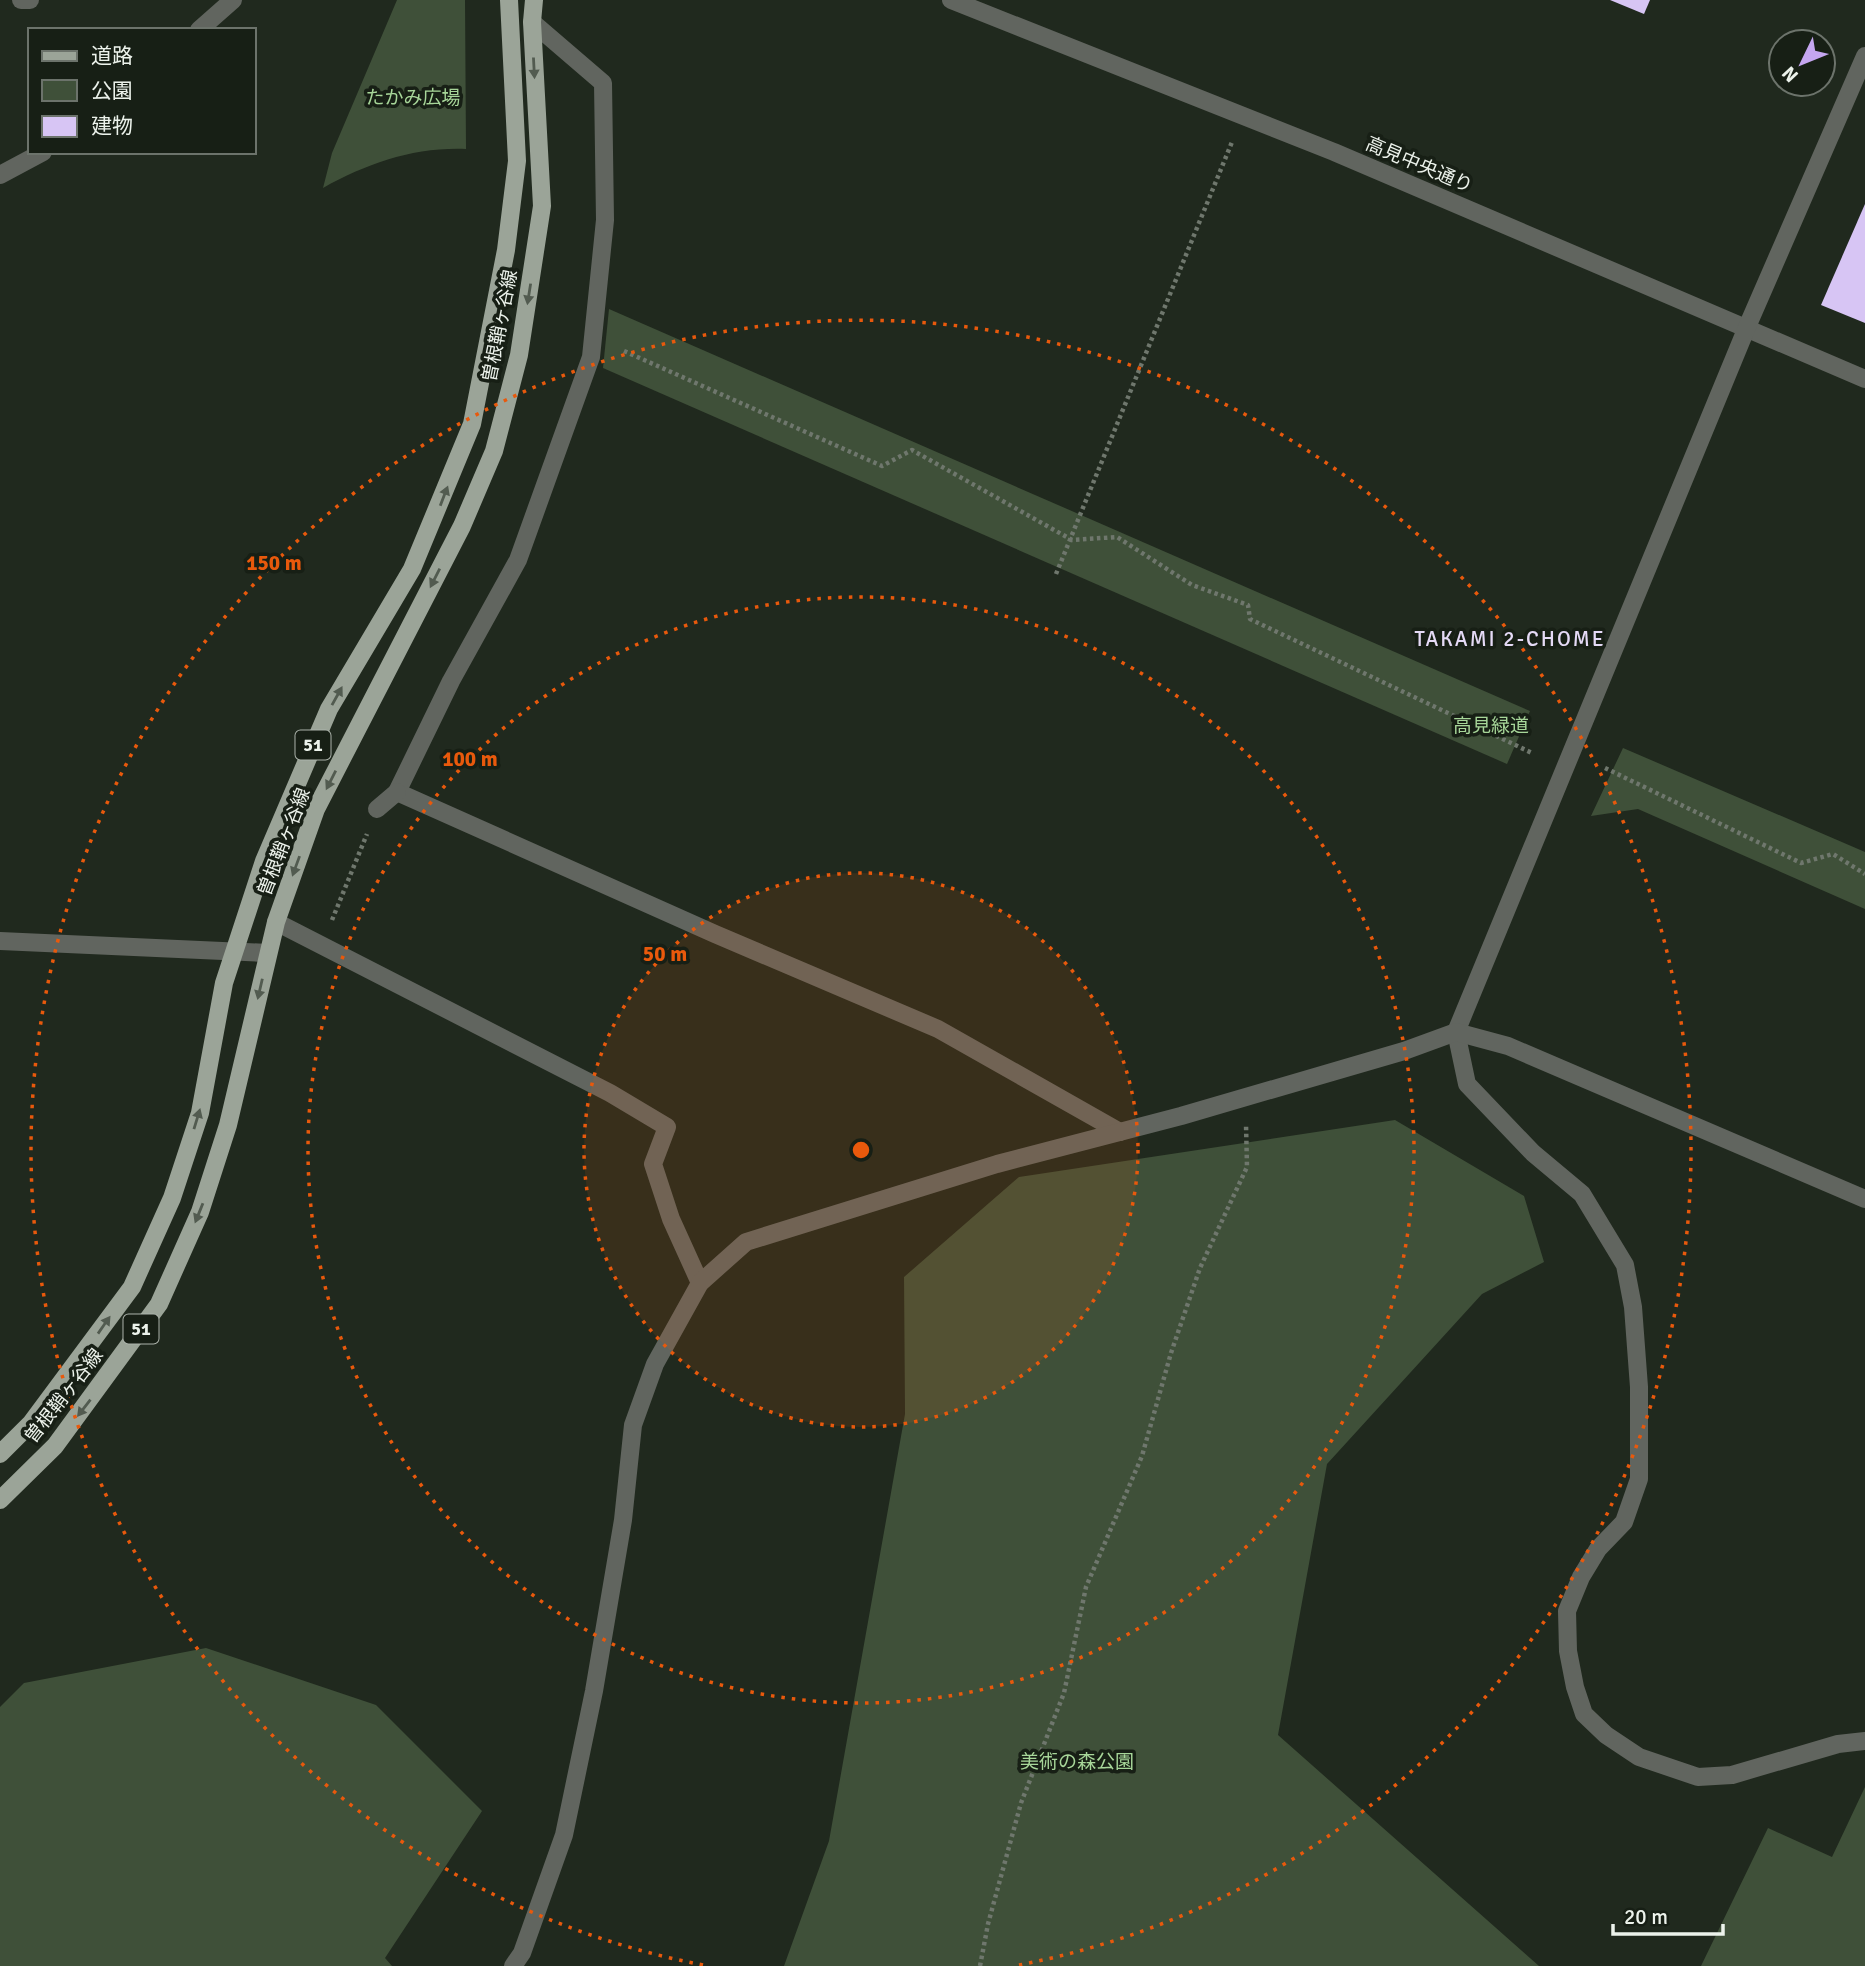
<svg xmlns="http://www.w3.org/2000/svg" width="1865" height="1966" font-family="Signika,'Noto Sans JP',sans-serif">
<style>
.green{fill:#3f5039}
.building{fill:#d7c5f4}
.lines{fill:none;stroke-linecap:round;stroke-linejoin:round}
.path{stroke:#6f776d;stroke-width:4.5;stroke-dasharray:3.5 3.5;stroke-linecap:butt}
.minor{stroke:#61655f;stroke-width:18}
.major{stroke:#9ba498;stroke-width:18}
.oneway{fill:#525b50}
.ring{fill:none;stroke:#e8590c;stroke-width:3.5;stroke-dasharray:3.5 7}
.labels{text-anchor:middle;dominant-baseline:central;stroke-width:7;stroke-linejoin:round;paint-order:stroke}
.shield{fill:#171f15;stroke:#acb3ab;stroke-width:2}
.shield-label{font-size:18px;font-weight:bold;fill:#ecf2eb}
.park-label{font-size:19px;fill:#a7d699;stroke:#171f15}
.street-label{font-size:19px;fill:#ecf2eb;stroke:#171f15}
.neighbourhood-label{font-size:21px;letter-spacing:2px;fill:#e5daf6;stroke:#171f15}
.centre{fill:#e8590c;stroke:#171f15;stroke-width:3.5}
.ring-label{font-size:21px;text-anchor:middle;font-weight:bold;fill:#e8590c;stroke:#171f15;stroke-width:7;stroke-linejoin:round;paint-order:stroke}
</style>
<rect width="100%" height="100%" fill="#20291e"/>
<!-- green -->
<g class="green">
<path d="M 397,0 L 465,0 L 466,149 C 414,147 368,163 323,188 L 332,153 Z"/>
<polygon points="609,309 1530,711 1507,764 603,368"/>
<polygon points="1623,748 1865,852 1865,909 1638,809 1591,816"/>
<polygon points="1395,1120 1524,1196 1544,1262 1482,1294 1327,1464 1278,1735 1539,1966 784,1966 829,1841 905,1414 904,1277 1019,1177"/>
<polygon points="206,1648 376,1705 482,1811 385,1958 392,1966 0,1966 0,1707 24,1683"/>
<polygon points="1865,1787 1865,1966 1701,1966 1768,1828 1832,1857"/>
</g>
<!-- building -->
<g class="building">
<polygon points="1610,0 1650,0 1644,14"/>
<polygon points="1865,204 1865,323 1821,305"/>
</g>
<g class="lines">
<!-- path -->
<g class="path">
<polyline points="624,351 882,466 912,450 1072,540 1117,537 1192,585 1248,605 1250,619 1532,753"/>
<polyline points="1056,574 1232,142"/>
<polyline points="1605,768 1801,863 1833,854 1865,874"/>
<polyline points="332,920 367,834"/>
<polyline points="980,1966 988,1924 1021,1803 1064,1693 1086,1587 1142,1456 1171,1353 1200,1268 1247,1167 1246,1124"/>
</g>
<!-- minor -->
<g class="minor">
<polyline points="21,0 30,0"/>
<polyline points="951,0 1334,152 1865,379"/>
<polyline points="532,22 603,83 605,220 591,357 518,560 451,681 397,792 715,934 938,1029 1120,1132"/>
<polyline points="199,30 233,0"/>
<polyline points="1865,56 1747,327 1456,1032 1467,1084 1533,1153 1582,1194 1625,1265 1633,1307 1639,1387 1639,1479 1624,1522 1598,1549 1581,1577 1567,1611 1568,1651 1575,1687 1584,1714 1606,1735 1639,1757 1698,1777 1732,1775 1838,1744 1865,1741"/>
<polyline points="0,175 43,152"/>
<polyline points="377,809 397,792"/>
<polyline points="276,922 610,1093 667,1127 653,1164 671,1219 700,1283"/>
<polyline points="0,941 268,953"/>
<polyline points="513,1966 522,1953 564,1835 594,1691 623,1520 633,1425 655,1364 700,1283 746,1242 997,1164 1181,1116 1404,1051 1456,1032 1508,1046 1865,1199"/>
</g>
<!-- major -->
<g class="major">
<polyline points="0,1454 31,1423 132,1287 172,1198 200,1113 224,983 264,861 329,709 412,569 472,424 506,250 517,161 509,0"/>
<polyline points="0,1500 55,1446 159,1304 200,1212 228,1125 276,922 316,809 462,526 494,451 519,355 542,206 532,22 534,0"/>
</g>
</g>
<!-- one-way arrows -->
<defs><path id="oneway-solid" d="M-6-.8H1V-3.2L6.5 0L1 3.2V.8H-6Z" transform="scale(1.75)"/></defs>
<g class="oneway">
<use href="#oneway-solid" transform="translate(534 68) rotate(87)"/>
<use href="#oneway-solid" transform="translate(529 294) rotate(99)"/>
<use href="#oneway-solid" transform="translate(444 496) rotate(-69)"/>
<use href="#oneway-solid" transform="translate(435 578) rotate(117)"/>
<use href="#oneway-solid" transform="translate(337 696) rotate(-61)"/>
<use href="#oneway-solid" transform="translate(331 780) rotate(117)"/>
<use href="#oneway-solid" transform="translate(296 866) rotate(110)"/>
<use href="#oneway-solid" transform="translate(260 989) rotate(103)"/>
<use href="#oneway-solid" transform="translate(197 1119) rotate(-73)"/>
<use href="#oneway-solid" transform="translate(199 1213) rotate(112)"/>
<use href="#oneway-solid" transform="translate(104 1325) rotate(-55)"/>
<use href="#oneway-solid" transform="translate(84 1408) rotate(128)"/>
</g>
<!-- distance rings -->
<circle cx="861" cy="1150" r="277" fill="#e8590c" fill-opacity=".12"/>
<g class="ring">
<circle cx="861" cy="1150" r="277"/>
<circle cx="861" cy="1150" r="553"/>
<path d="M703 1965A830 830 0 1 1 1019 1965"/>
</g>
<g class="labels">
<!-- shield labels -->
<g class="shield">
<rect x="295.5" y="730.5" width="35" height="29" rx="5"/>
<rect x="123.5" y="1314.5" width="35" height="29" rx="5"/>
</g>
<g class="shield-label">
<text x="313" y="745">51</text>
<text x="141" y="1329">51</text>
</g>
<!-- park labels -->
<g class="park-label">
<text x="413" y="98">たかみ広場</text>
<text x="1491" y="726">高見緑道</text>
<text x="1077" y="1762">美術の森公園</text>
</g>
<!-- street labels -->
<g class="street-label">
<text transform="translate(1419 165) rotate(23)">高見中央通り</text>
<text transform="translate(500 326) rotate(-79)">曽根鞘ヶ谷線</text>
<text transform="translate(284 842) rotate(-69)">曽根鞘ヶ谷線</text>
<text transform="translate(64 1396) rotate(-52)">曽根鞘ヶ谷線</text>
</g>
<!-- neighbourhood labels -->
<g class="neighbourhood-label">
<text x="1510" y="639">TAKAMI 2-CHOME</text>
</g>
</g>
<circle cx="861" cy="1150" r="10" class="centre"/>
<g class="ring-label">
<text x="274" y="570">150 m</text>
<text x="470" y="766">100 m</text>
<text x="665" y="961">50 m</text>
</g>
<!-- legend -->
<rect x="28" y="28" width="228" height="126" fill="#171f15" stroke="#6c736b" stroke-width="2"/>
<rect x="42" y="51" width="35" height="10" fill="#9ba498" stroke="#6c736b" stroke-width="2"/>
<text x="91" y="63" font-size="21" fill="#ecf2eb">道路</text>
<rect x="42" y="80" width="35" height="21" fill="#3f5039" stroke="#6c736b" stroke-width="2"/>
<text x="91" y="98" font-size="21" fill="#ecf2eb">公園</text>
<rect x="42" y="116" width="35" height="21" fill="#d7c5f4" stroke="#6c736b" stroke-width="2"/>
<text x="91" y="133" font-size="21" fill="#ecf2eb">建物</text>
<!-- north arrow -->
<g transform="translate(1802 63) rotate(227)"><circle r="33" fill="#171f15" stroke="#6c736b" stroke-width="2"/>
<path d="M0-5L12 26L0 18L-12 26Z" fill="#c5a6f0"/>
<text y="-10" font-size="19" font-weight="bold" text-anchor="middle" fill="#ecf2eb">N</text>
</g>
<!-- scale -->
<path d="M1613 1924v10h110v-10" fill="none" stroke="#ecf2eb" stroke-width="3.5"/>
<text x="1624" y="1924" font-size="21" fill="#ecf2eb" stroke="#171f15" stroke-width="5" paint-order="stroke">20 m</text>
</svg>
